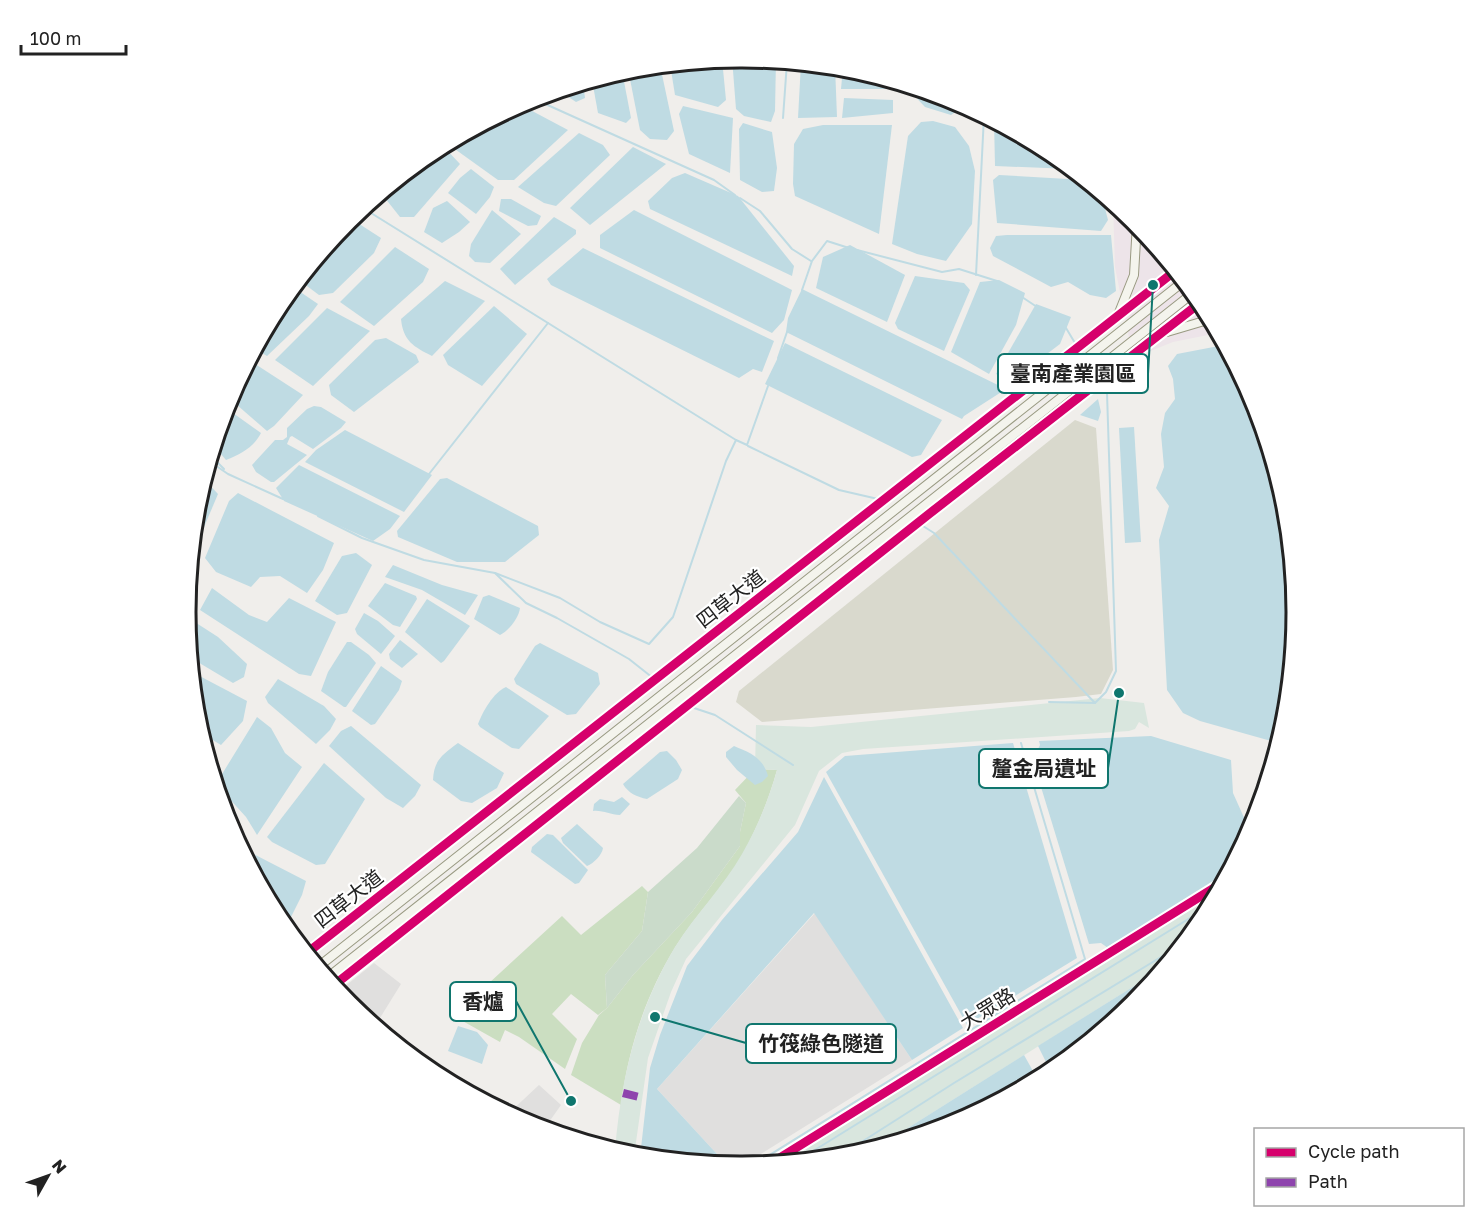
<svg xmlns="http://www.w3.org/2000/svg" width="1482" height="1224" font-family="'Golos Text','Noto Sans TC',sans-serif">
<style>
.industrial{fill:#ede4e9}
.construction{fill:#d9d9cd}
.forest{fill:#cbdec1}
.wetland{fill:#d9e6de}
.cemetery{fill:#cadbca}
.parking{fill:#e0dfde}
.water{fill:#bfdbe3}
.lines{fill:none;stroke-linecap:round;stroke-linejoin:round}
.stream{stroke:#bfdbe3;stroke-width:2}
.street-casing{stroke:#c9c8c7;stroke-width:8}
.secondary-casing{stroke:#999a82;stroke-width:10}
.street{stroke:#fdfcfc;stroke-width:5}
.secondary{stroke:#f4f4ed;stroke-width:8}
.quiet{stroke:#8e44ad;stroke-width:8;stroke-dasharray:15 8;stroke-linecap:butt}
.cycleway-casing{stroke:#fff;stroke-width:13}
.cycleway{stroke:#d6006c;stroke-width:9}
.labels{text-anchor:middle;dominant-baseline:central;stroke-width:4.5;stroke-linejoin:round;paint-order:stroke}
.street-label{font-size:20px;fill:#222;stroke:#fff}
.rim{fill:none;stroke:#222;stroke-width:3}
.leader{fill:none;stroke:#0f766e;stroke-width:2}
.callout-dot{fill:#0f766e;stroke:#fff;stroke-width:2}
.callout{fill:#fff;stroke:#0f766e;stroke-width:2}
.callout-label{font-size:21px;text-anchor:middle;font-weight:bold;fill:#222}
</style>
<rect width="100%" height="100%" fill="#f0eeeb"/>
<!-- industrial -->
<polygon class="industrial" points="1113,203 1134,220 1203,304 1218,333 1173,342 1133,358 1115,267"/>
<!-- construction -->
<polygon class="construction" points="1075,420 1096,428 1113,670 1101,694 1076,697 762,722 736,702 739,691"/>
<!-- forest -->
<g class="forest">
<path d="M 755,769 L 777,770 C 769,799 757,828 743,854 C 724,887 696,914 676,946 C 646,994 628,1049 621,1105 L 571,1075 L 582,1043 L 599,1015 L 607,1008 L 633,975 L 692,912 L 740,846 L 740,832 L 746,803 L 735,790 Z"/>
<polygon points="642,886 648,892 642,931 605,975 607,1008 598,1015 571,994 552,1014 577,1039 565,1069 519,1037 505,1030 500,1042 459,1019 476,995 562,916 581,935"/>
</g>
<!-- wetland -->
<g class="wetland">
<path d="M 1100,698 L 1144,703 L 1149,728 L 1139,722 L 1135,729 L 1129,731 L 863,749 L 842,753 L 819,771 L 795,825 L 686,959 L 671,992 L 648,1058 L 634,1156 L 615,1151 C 621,1077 637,1011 675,947 C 695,915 723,887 742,854 C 757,828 769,799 777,770 L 755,769 L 756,725 L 811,727 Z"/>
<polygon points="1218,890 1202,921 1163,968 876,1148 849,1156 778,1163"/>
</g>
<!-- cemetery -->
<polygon class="cemetery" points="739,796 746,803 740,832 740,846 692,912 633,975 607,1008 605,975 642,931 648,892 697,848"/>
<!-- parking -->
<g class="parking">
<polygon points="815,913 912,1060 740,1167 728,1166 657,1089"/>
<polygon points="374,963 401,984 375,1026 348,1004 338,992"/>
<polygon points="539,1085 561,1105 544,1129 528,1125 508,1114"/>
</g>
<!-- water -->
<g class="water">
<polygon points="741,57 776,60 775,111 771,122 744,116 736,109 732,58"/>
<polygon points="722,59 726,100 718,107 675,95 670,64"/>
<polygon points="801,63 835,66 837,117 798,118"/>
<polygon points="660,65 674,131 667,140 650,139 640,130 628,69"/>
<polygon points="843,67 897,82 896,89 841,89"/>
<polygon points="622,71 631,118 626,123 598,113 592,80"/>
<polygon points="583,83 585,98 576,102 558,90"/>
<polygon points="912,87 954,99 965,105 951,115 925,107 911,92"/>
<polygon points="844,98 893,100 893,113 842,118"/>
<polygon points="519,104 568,130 514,180 498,180 452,147 454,139"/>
<polygon points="683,106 733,118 730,173 689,154 679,114"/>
<polygon points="933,121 955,127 969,146 975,171 972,224 946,261 917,254 892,244 908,136 921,122"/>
<polygon points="994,121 1050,151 1071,169 995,166"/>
<polygon points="743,123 772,132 777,168 774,191 762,192 740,180 739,129"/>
<polygon points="823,125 892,125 879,234 795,196 793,184 794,144 803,129"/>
<polygon points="579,133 603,145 610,155 556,206 544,203 518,187"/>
<polygon points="443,146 460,164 414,217 400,217 381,193 433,150"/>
<polygon points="633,147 666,164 590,225 570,208"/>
<polygon points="471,169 494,187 490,197 476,214 448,193 460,178"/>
<polygon points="685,173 738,196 794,266 792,276 650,209 648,201 672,178"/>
<polygon points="999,175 1085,180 1101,193 1108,220 1101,231 997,223 993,180"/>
<polygon points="501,199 511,199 541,216 537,225 528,226 499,211"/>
<polygon points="447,201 470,222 459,232 442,243 424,232 433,208"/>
<polygon points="492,210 521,234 490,263 475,262 469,256 471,244"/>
<polygon points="634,210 792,290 784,320 772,333 600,248 600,235"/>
<polygon points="554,217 576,230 576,234 515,285 500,269"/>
<polygon points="350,218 381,238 374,253 333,293 319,295 299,280"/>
<polygon points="1007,235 1111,235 1116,291 1106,298 1090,295 1068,282 1051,287 993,256 990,248 996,236"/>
<polygon points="850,245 905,275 887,322 816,288 823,257"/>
<polygon points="395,247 429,269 423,282 374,326 340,302"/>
<polygon points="583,248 774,341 762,372 753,369 739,378 551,285 547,279"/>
<polygon points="915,276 964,283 970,290 944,351 898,329 895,323"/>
<polygon points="999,280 1025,293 1016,325 989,374 951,352 980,282"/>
<path d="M 445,281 L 485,301 L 432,356 C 414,347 403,341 401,319 Z"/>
<polygon points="293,287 318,304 309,316 267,356 255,349 280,303"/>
<polygon points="802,289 1006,389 964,416 962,419 786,332 788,318"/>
<polygon points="1036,304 1071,317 1060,344 1010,382 996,374"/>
<polygon points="494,306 527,334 482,386 448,365 443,355"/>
<polygon points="327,308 370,331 313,386 275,360"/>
<polygon points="386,338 416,355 419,362 354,412 331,395 329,385 375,340"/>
<polygon points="785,343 942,420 921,455 912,457 765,384"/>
<polygon points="1224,345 1254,400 1285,504 1296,612 1285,721 1278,743 1200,721 1183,713 1167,690 1159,540 1169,506 1156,488 1164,467 1161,434 1165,413 1175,399 1173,379 1168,366 1177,354"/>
<polygon points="249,360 303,395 274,426 267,431 229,398"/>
<polygon points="1098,399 1101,412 1098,421 1080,415"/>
<polygon points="314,406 321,407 346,422 341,428 313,449 292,436 290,437 287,444 307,455 274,482 271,482 256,472 252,465 275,440 283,440 287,437 287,428 307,409"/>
<path d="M 226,408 L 261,433 C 254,447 241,454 226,460 L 214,446 Z"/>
<polygon points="1134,427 1141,542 1125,543 1119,428"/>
<polygon points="345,430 432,475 404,512 305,462 316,450"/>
<polygon points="299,465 400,516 390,529 373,541 284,501 276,488"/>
<polygon points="447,478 538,526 539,535 505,562 457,562 398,537 397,531 440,479"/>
<polygon points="204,479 218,494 199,539 193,539 197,503"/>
<polygon points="238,493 334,543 323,570 307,593 280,576 260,577 251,587 216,572 205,558 229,501"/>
<polygon points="356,553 372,565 347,613 337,615 315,601 342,556"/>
<polygon points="393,565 442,585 478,595 465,615 422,590 385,577"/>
<polygon points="385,583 416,596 417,599 400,627 393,625 368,606"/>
<polygon points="212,588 249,615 267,622 289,598 336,622 311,676 299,674 200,610"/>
<path d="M 489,595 L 520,608 C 519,617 509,631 500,635 L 474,619 L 483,597 Z"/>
<polygon points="427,599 470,626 444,661 441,663 405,632"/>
<polygon points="364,613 378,621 395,636 381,654 357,634 355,629"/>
<polygon points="187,617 218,637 247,664 244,677 233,683 191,658"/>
<polygon points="400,640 418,654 402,668 390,659 389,654"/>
<polygon points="347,642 351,642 369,655 376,663 346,707 344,707 321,691 328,672"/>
<polygon points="540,643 598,673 600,684 576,714 567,715 516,684 514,679 535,646"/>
<polygon points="381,666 402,681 399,690 375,724 371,725 352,711"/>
<polygon points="192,672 247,701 243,721 221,745 201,733 197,720"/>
<polygon points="278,679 324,706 336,719 330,730 316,744 268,703 265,697"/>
<path d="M 506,687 L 549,716 L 519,749 L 512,748 L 480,727 L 478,724 C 483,711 493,693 506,687 Z"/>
<polygon points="257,717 271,728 285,753 302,767 257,835 246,817 216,784"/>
<polygon points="351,726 421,785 415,796 403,808 386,798 329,746 341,731"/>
<polygon points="1151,736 1231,760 1233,793 1250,831 1227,874 1108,948 1101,943 1089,944 1030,751 1038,749 1040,745 1039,741"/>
<path d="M 458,743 L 504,773 L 497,788 L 472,803 L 461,801 L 433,780 C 434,760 442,755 458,743 Z"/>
<polygon points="1013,743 1077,958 967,1025 826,772 845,756"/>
<path d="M 734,746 C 751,753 763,758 768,776 L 762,782 L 755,785 L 737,770 L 726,757 L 726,752 Z"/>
<path d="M 667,751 L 676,760 L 682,770 L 678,779 L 647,799 C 637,797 628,793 623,784 L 660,752 Z"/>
<polygon points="324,763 365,799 325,864 316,865 272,842 267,837"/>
<polygon points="824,777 963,1028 912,1060 814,913 657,1089 728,1166 640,1157 650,1068 660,1035 687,966 722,920 798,832"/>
<path d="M 622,797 L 630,804 L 620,815 C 610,815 603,810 593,811 L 594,804 L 600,799 L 614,802 Z"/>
<path d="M 577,824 L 603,848 C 602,855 594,863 587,866 L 563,843 L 561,838 Z"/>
<polygon points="547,834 553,835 588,870 579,883 575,884 531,852 532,847"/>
<polygon points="240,847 306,881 302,895 291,917 272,906"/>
<polygon points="1163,968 1133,1005 1051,1072 1038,1046"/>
<polygon points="458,1026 477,1032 488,1045 482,1064 448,1051"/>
<polygon points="1024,1055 1038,1080 953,1125 876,1148"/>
</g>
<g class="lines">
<!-- stream -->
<g class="stream">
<polyline points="532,98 714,180 735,195"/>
<polyline points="783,118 787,62"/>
<polyline points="740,198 760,211 792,249 811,261"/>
<polyline points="363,208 736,440"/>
<polyline points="857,250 942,272 959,269 997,281"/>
<polyline points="976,275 984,116"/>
<polyline points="802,290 812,261 827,241 849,248"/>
<polyline points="1022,297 1037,307"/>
<polyline points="1066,328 1075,343"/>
<polyline points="778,358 787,332"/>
<polyline points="748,446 839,490 878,499"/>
<polyline points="211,456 224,469"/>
<polyline points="209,461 228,474 283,499"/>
<polyline points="429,474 548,323"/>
<polyline points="318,516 362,538 424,560 495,573 526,603 557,618 629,659 653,678"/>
<polyline points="923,526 934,533 1095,703"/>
<polyline points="495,573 560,598 600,622 649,644 673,617 726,461 736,440 747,445 768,386"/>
<polyline points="1049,702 1095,703 1106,692 1116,671 1107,393 1103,387"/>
<polyline points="691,707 715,715 793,765"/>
<polyline points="838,1157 954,1083 1184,943"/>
<polyline points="797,1161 1211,905"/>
<polyline points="752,1166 1085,959 1021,743"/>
</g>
<defs>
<polyline id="street" points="770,1164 1222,883"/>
<g id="secondary">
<polyline points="1118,315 1134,275 1137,223"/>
<polyline points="1167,332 1211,319"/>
<polyline points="307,953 1175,271"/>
<polyline points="318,967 1184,281"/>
<polyline points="327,978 1193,293"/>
<polyline points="333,986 929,514 1201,302"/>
</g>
</defs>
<!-- street casing -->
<use href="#street" class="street-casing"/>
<!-- secondary casing -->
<use href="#secondary" class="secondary-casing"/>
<!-- street -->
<use href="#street" class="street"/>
<!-- secondary -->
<use href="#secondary" class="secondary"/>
<!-- quiet -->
<polyline class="quiet" points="623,1093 639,1097"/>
<defs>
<g id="cycleway">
<polyline points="307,953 1175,271"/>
<polyline points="333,986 929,514 1201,302"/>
<polyline points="770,1164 1222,883"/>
</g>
</defs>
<!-- cycleway casing -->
<use href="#cycleway" class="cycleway-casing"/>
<!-- cycleway -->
<use href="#cycleway" class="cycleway"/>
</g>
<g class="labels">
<!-- street labels -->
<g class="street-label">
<text transform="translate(730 598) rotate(-38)">四草大道</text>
<text transform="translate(348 898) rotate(-38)">四草大道</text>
<text transform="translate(987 1008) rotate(-32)">大眾路</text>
</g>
</g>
<!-- crop -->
<path d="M0 0H1482V1224H0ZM740 68H742A544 544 0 0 1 1286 612V612A544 544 0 0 1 742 1156H740A544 544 0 0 1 196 612V612A544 544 0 0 1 740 68Z" fill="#fff" fill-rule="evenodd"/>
<path class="rim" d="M740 68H742A544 544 0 0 1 1286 612V612A544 544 0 0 1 742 1156H740A544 544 0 0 1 196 612V612A544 544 0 0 1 740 68Z"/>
<!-- callouts -->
<path class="leader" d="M1153 285L1148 374M1119 693L1108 768M571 1101L516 1001M655 1017L746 1043"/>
<g class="callout-dot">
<circle cx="1153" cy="285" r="6"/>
<circle cx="1119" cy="693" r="6"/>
<circle cx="571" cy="1101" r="6"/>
<circle cx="655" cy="1017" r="6"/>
</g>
<g class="callout">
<rect x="998" y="354" width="150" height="39" rx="6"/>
<rect x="979" y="749" width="129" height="39" rx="6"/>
<rect x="450" y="982" width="66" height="39" rx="6"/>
<rect x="746" y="1024" width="150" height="39" rx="6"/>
</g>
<g class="callout-label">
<text x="1073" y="381">臺南產業園區</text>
<text x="1044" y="776">釐金局遺址</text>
<text x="483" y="1009">香爐</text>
<text x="821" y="1051">竹筏綠色隧道</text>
</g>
<!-- legend -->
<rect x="1254" y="1128" width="210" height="78" fill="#ffffff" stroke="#a7a7a7" stroke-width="1.5"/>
<rect x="1266" y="1148" width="30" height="9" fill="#d6006c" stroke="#a7a7a7" stroke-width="1.5"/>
<text x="1308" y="1158" font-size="18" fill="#222222">Cycle path</text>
<rect x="1266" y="1178" width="30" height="9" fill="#8e44ad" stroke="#a7a7a7" stroke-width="1.5"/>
<text x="1308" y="1188" font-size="18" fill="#222222">Path</text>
<!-- north arrow -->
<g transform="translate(48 1176) rotate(50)" stroke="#ffffff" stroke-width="4.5" paint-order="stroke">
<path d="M0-4.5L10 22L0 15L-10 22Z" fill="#222222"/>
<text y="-9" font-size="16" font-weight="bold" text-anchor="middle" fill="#222222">N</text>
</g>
<!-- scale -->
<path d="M21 45v9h105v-9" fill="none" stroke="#222222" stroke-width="3"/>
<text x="30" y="45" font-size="18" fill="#222222" stroke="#ffffff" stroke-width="4.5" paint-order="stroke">100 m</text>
</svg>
